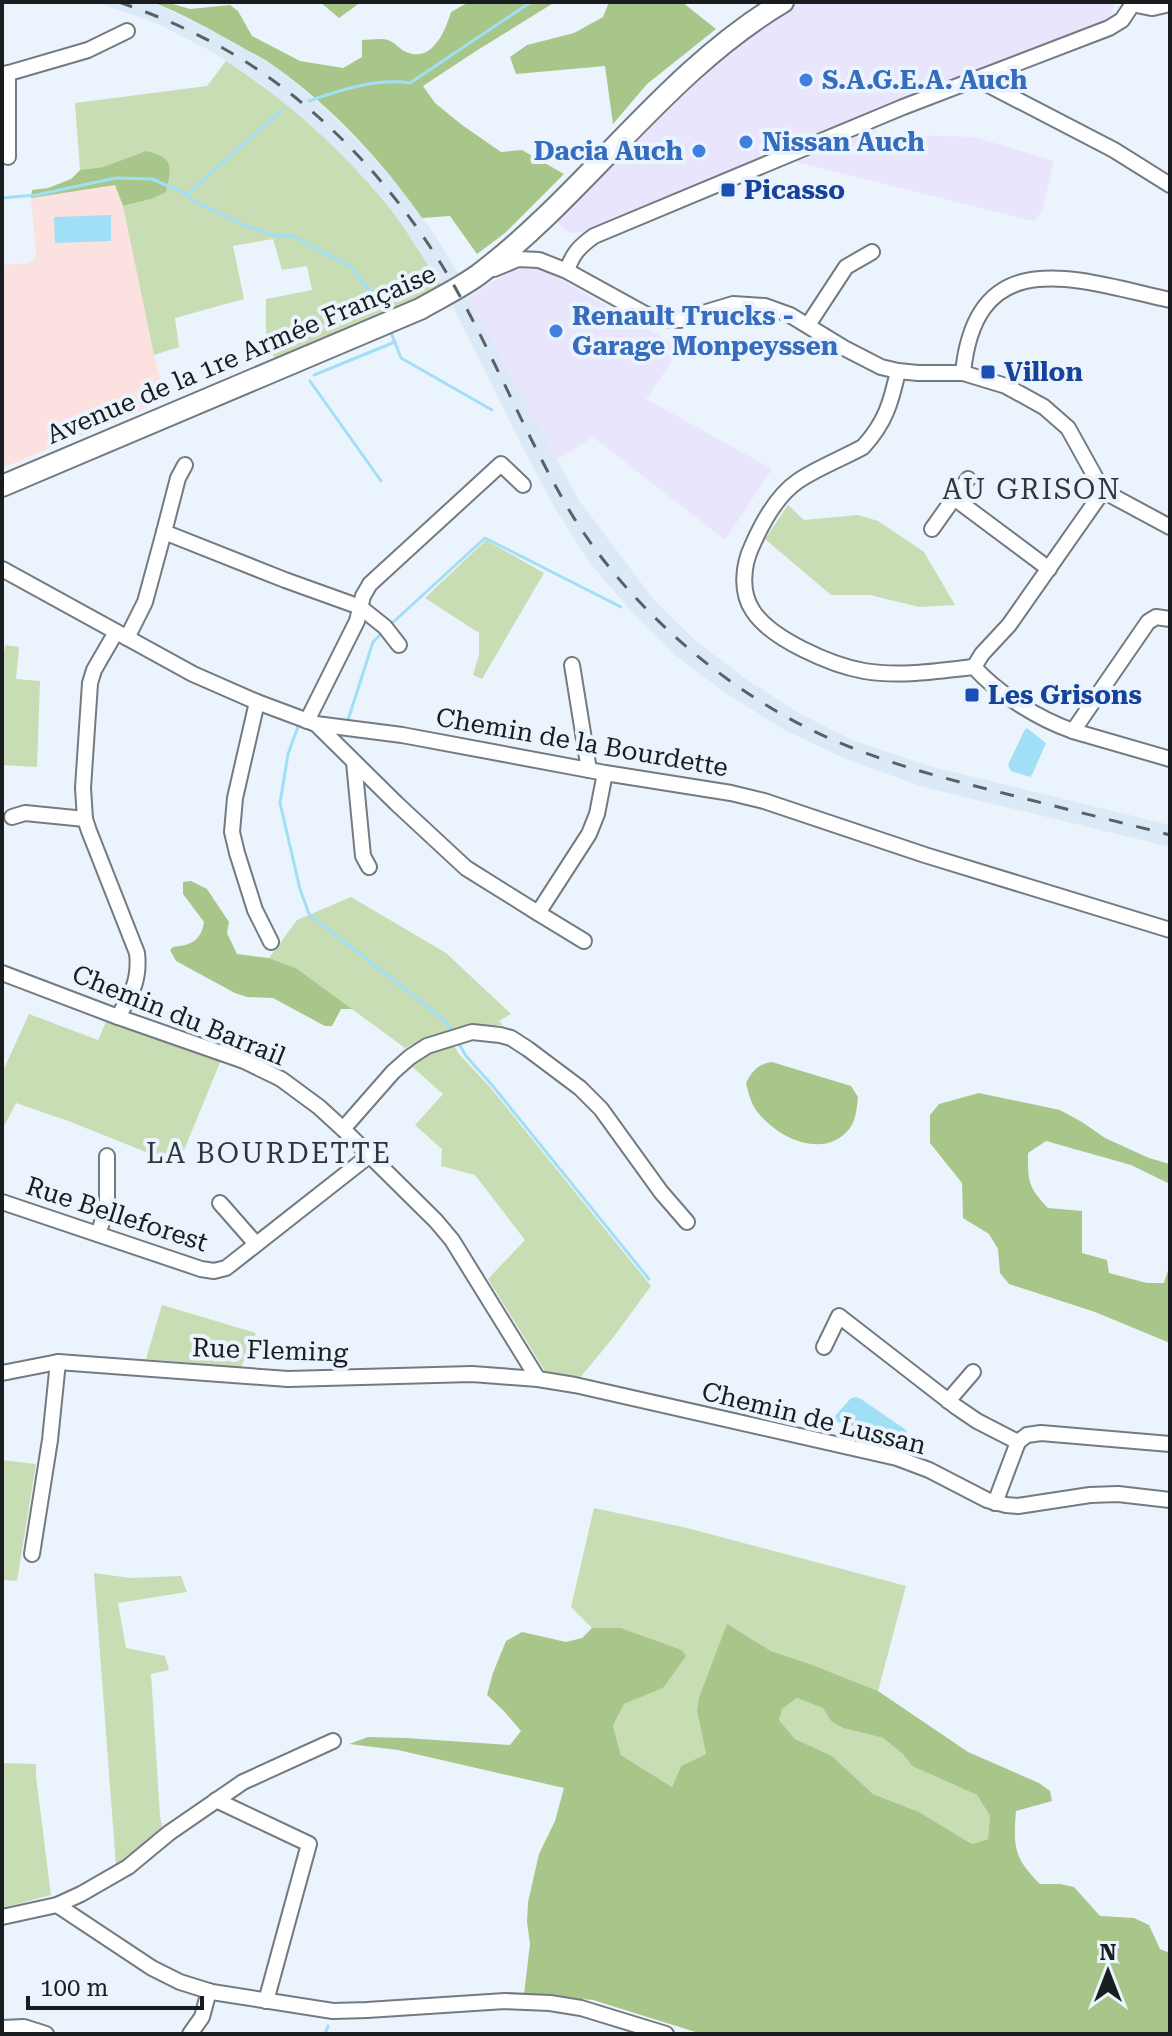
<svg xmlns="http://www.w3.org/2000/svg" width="1172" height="2036" font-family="'Roboto Serif',serif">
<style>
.commercial{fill:#e8e5fc}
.industrial{fill:#fce1e1}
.built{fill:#dceaf8}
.green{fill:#c8ddb4}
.forest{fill:#a8c689;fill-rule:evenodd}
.water{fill:#a1dff7}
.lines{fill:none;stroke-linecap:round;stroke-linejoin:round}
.stream{stroke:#a1dff7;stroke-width:3}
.minor-casing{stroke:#737b82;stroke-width:18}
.secondary-casing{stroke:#737b82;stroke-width:24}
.minor{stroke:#fff;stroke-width:14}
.secondary{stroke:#fff;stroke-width:20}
.rail{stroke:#5b6064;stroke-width:3;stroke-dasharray:14 14;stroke-linecap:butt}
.shop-dot{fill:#3f7fe0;stroke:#ebf4fc;stroke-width:3}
.transit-dot{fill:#1a4fb4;stroke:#ebf4fc;stroke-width:3}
.labels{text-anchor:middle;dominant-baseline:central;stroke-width:8;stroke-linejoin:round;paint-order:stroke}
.shop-label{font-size:26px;font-weight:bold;fill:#366cbe;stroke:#ebf4fc;text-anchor:start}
.transit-label{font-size:26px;font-weight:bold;fill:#164399;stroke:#ebf4fc;text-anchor:start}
.street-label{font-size:26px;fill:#1a1d20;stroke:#ebf4fc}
.neighbourhood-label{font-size:28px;letter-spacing:2px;fill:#30363d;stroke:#ebf4fc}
</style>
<rect width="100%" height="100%" fill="#ebf4fc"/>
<!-- commercial -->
<g class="commercial">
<polygon points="797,2 1115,2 1110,16 1098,24 889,103 590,231 570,233 553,219 669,103 737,44"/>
<polygon points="874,127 878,134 974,137 1054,161 1042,212 1033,221 792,161"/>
<polygon points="518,266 537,266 681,348 646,399 772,469 725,540 593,437 552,463 468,297"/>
</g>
<!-- industrial -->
<polygon class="industrial" points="116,185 123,207 154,355 166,400 2,468 2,265 28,263 34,260 36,254 31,198"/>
<!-- built -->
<polygon class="built" points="95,2 152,2 215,32 276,67 323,106 364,147 402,190 436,237 459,275 464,291 579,500 654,600 696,641 743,677 797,712 852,740 929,766 1170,825 1170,847 923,787 843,758 783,729 727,694 676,656 631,611 589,562 556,510 528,458 449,299 384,202 347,162 258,82 209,50 156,23"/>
<!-- green -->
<g class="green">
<path d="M 226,61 C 285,99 338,147 383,200 C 405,226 423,259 442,287 L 275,359 L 266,342 L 266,299 L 312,290 L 307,266 L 282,270 L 273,239 L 233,246 L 244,299 L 175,318 L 179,347 L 154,355 L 123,206 L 151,199 L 146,151 L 103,167 L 80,170 L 75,103 L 207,86 Z"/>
<polygon points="788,505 804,520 858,515 878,521 924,552 955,605 919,607 870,595 831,595 765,539"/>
<polygon points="486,540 544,573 482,679 473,675 479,655 479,633 425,598"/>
<polygon points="5,645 19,647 16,679 40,681 37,767 2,765 2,669"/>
<path d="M 351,897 L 446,953 L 511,1014 L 499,1021 L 503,1025 C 459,1025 445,1030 405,1048 L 296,968 L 269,958 L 297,920 Z"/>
<polygon points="29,1014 98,1040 106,1022 221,1060 178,1165 71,1122 16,1103 2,1130 2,1073"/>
<polygon points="453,1044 459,1054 490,1087 651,1286 612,1339 579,1379 545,1371 488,1279 525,1240 475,1175 441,1166 442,1149 415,1125 443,1094 409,1064 419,1057"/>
<polygon points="162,1305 256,1333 241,1367 146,1359"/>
<polygon points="2,1460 36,1464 17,1581 2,1580"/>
<polygon points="594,1508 687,1528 906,1586 878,1691 810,1664 771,1651 727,1625 699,1697 697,1711 706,1754 681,1766 672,1787 621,1755 613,1726 624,1704 663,1688 682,1650 621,1628 592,1628 571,1607"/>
<polygon points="94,1573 130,1578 181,1576 187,1592 118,1603 126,1648 165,1656 169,1670 151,1674 160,1816 163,1830 116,1866"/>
<polygon points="797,1698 824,1708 831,1721 843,1728 883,1738 903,1754 912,1766 977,1795 990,1816 988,1839 972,1844 919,1812 873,1794 832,1756 795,1739 779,1720 782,1709"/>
<polygon points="2,1763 36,1764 36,1777 51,1895 2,1908"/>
</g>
<!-- forest -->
<g class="forest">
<path d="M 152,2 L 166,2 L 190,9 L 230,5 L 238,11 L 252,36 L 300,61 L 343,68 L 362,57 L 362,40 C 370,40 381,38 388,40 C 394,42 399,48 404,51 C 431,65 445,32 451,12 L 469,2 L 555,2 L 476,51 L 423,86 L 435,103 L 462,125 L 501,152 L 522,150 L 564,174 L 505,233 L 477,254 L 450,216 L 422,218 C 383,162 333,108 277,68 C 267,60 256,55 245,49 C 215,32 184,14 152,2 Z"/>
<polygon points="320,2 361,2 339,18"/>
<polygon points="609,2 682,2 716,29 647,84 613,124 605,66 516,74 510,57 527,45 574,33 603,17"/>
<path d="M 146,151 C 174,158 172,166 166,192 L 151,199 L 123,206 L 115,185 L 31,198 L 32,190 L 48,188 L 71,179 L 80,170 L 103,167 Z"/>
<path d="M 191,881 L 207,889 L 229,922 L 227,933 L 237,954 L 269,958 L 296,968 L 352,1009 L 341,1009 L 332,1026 L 325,1026 L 273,998 L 247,997 L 235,993 L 176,961 L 170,950 L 173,947 C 191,945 201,941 204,922 L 183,894 L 183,882 Z"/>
<path d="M 772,1062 L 851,1086 L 858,1097 C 857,1107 856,1120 850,1128 C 824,1162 773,1137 754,1107 C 750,1100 748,1091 746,1083 C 752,1071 758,1064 772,1062 Z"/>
<path d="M 979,1093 L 1060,1110 L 1082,1122 L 1105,1138 L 1149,1158 L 1170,1164 L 1170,1184 L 1131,1165 L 1046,1141 L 1028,1153 C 1028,1182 1028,1187 1048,1208 L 1082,1211 L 1082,1253 L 1107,1260 L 1109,1273 L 1147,1283 L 1164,1283 L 1170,1264 L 1170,1343 L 1095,1312 L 1009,1284 L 1000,1273 L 998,1249 L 989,1234 L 963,1218 L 962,1183 L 930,1143 L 930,1115 L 939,1104 Z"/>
<path d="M 727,1624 L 771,1651 L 810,1664 L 878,1691 L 968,1752 L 1039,1783 L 1050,1791 L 1052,1801 L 1016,1811 C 1013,1847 1014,1858 1040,1884 L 1060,1884 L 1074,1887 L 1100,1916 L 1134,1918 L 1149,1925 L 1160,1949 L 1170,1953 L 1170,2034 L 702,2034 L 593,2000 L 524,1994 L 530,1944 L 527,1922 L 528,1902 L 539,1854 L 555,1821 L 564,1788 L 398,1750 L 349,1744 L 368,1737 L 406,1738 L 510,1745 L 521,1731 L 503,1710 L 487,1695 L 493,1673 L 506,1641 L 522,1632 L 566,1642 L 582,1638 L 592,1628 L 621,1628 L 682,1650 L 686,1656 L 663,1688 L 624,1704 L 613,1726 L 621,1755 L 672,1787 L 681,1766 L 706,1754 L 697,1711 L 699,1697 ZM 797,1698 L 823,1708 L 831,1721 L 843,1728 L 883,1738 L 903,1754 L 912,1766 L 977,1795 L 990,1816 L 988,1839 L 972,1844 L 919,1812 L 873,1794 L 832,1756 L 795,1739 L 779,1720 L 782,1709 Z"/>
</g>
<!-- water -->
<g class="water">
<polygon points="111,215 111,241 55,243 54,217"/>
<polygon points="1027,728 1046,743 1032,775 1030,777 1011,771 1008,765 1025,729"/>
<polygon points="856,1397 861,1399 906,1430 908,1436 906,1440 833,1421 834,1417 851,1398"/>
</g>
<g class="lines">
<!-- stream -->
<g class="stream">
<path d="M 309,101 C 340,90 377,78 410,83 L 531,2"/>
<polyline points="187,194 283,109"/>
<polyline points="2,198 36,195 116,178 152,179 187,194 190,199 244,225 274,236 291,235 350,266 380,304"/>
<polyline points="390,330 401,358 492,410"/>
<polyline points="314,375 395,342"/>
<polyline points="310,381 381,481"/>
<polyline points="389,626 485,538 621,607"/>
<polyline points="348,720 373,642 383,632"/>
<polyline points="299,724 288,754 280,803 300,889 309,914 438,1015 450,1028"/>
<polyline points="458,1042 466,1056 492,1085 649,1279"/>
<polyline points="325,2034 328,2026"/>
</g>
<defs>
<g id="minor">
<polyline points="8,73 8,157"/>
<polyline points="2,75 88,50 127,31"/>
<polyline points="977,79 1114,150 1170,185"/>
<polyline points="494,269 518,259 539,260 567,271 645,314 659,319 680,320 733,304 765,306 790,315 844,348 881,367 898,371 918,373 963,373 1006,386 1044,407 1068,428 1103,491 1170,527"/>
<path d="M 567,271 C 572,254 580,246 594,236 L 903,107 L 1109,28 L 1122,20 L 1134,2"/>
<polyline points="808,325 846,267 872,252"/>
<path d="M 898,371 C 891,403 885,423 863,447 C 843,458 815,469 798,481 C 776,496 762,523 752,546 C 743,565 740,592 753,611 C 771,639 831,665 864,671 C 901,677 937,671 974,667"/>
<path d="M 963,373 C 976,240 1079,280 1170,300"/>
<polyline points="968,479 954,498 1049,569"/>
<polyline points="932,529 954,498"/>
<polyline points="164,532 178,478 185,465"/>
<polyline points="2,569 193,674 257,702 316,724 402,735 605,773 731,793 764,801 925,855 1170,930"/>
<path d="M 116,632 L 94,670 L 90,683 L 83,788 L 85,819 L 89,831 L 137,953 C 140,980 132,993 118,1017"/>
<polyline points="127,638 145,602 164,532 285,580 360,607 385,627 399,645"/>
<polyline points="572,665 589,770"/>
<path d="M 974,667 C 998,694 1039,719 1073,731 L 1148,622 L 1156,617 L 1170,619"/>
<polyline points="974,667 982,654 1009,625 1103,491"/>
<polyline points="257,702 235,798 232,832 237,853 255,910 271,942"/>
<polyline points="307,721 357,621 363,596 370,584 501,464 523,485"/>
<polyline points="316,724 397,804 466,868 538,913 589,834 597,814 605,773"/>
<polyline points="1073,731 1170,759"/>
<polyline points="354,762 363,856 369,867"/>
<polyline points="12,817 25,813 85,819"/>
<polyline points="538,913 584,941"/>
<polyline points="2,973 118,1017 244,1061 281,1079 319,1107 343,1129 436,1221 452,1240 538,1379"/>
<polyline points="343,1129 393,1072 410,1057 427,1046 472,1032 500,1035 511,1038 528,1049 580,1088 601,1109 661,1192 687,1222"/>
<polyline points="2,1202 201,1269 214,1271 226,1268 370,1155"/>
<polyline points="220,1203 256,1244"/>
<polyline points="98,1234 107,1208 107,1156"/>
<polyline points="824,1347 839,1316 955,1406 977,1421 1018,1442 995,1503"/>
<polyline points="2,1373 58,1362 288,1379 472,1374 538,1379 575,1385 897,1458 929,1470 987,1500 1006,1505 1018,1506 1090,1495 1118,1494 1170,1500"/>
<polyline points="948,1401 973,1372"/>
<polyline points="1018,1442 1027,1435 1041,1433 1170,1444"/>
<polyline points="32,1554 50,1440 58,1362"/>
<polyline points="216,1800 309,1844 266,2001"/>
<polyline points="57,1905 81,1894 128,1867 169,1833 243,1782 333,1741"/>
<polyline points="2,1917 57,1905 152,1968 180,1982 212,1992 333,2011 367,2010 505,2001 550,2003 581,2008 666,2034"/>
<polyline points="2,2028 24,2027 46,2034"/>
<polyline points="190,2034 202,2017 209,1991"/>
</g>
<g id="secondary">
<polyline points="1137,2 1152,5 1165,2"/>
<path d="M 2,486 L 420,309 C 439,298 460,288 478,275 C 587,193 664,73 783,2"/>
</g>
</defs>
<!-- minor casing -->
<use href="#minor" class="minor-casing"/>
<!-- secondary casing -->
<use href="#secondary" class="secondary-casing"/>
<!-- minor -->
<use href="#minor" class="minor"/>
<!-- secondary -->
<use href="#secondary" class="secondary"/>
<!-- rail -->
<path class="rail" d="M 119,2 C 170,20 220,43 264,74 C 343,129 409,206 456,289 C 495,359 525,433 565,503 C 596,557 640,607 688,648 C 736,689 791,724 850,747 C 905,769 962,783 1019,797 C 1069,810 1120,822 1170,835"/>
</g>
<!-- markers -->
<g class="shop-dot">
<circle cx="806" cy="80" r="8"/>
<circle cx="746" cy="142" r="8"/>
<circle cx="699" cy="151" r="8"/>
<circle cx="556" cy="331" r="8"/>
</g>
<g class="transit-dot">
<rect x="720" y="182" width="16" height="16" rx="4"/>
<rect x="980" y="364" width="16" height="16" rx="4"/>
<rect x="964" y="687" width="16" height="16" rx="4"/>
</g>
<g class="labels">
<!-- shop labels -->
<g class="shop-label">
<text x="822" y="80">S.A.G.E.A. Auch</text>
<text x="762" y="142">Nissan Auch</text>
<text x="683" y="151" text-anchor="end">Dacia Auch</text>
<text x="572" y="316">Renault Trucks -<tspan x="572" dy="30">Garage Monpeyssen</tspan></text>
</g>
<!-- transit labels -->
<g class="transit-label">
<text x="744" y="190">Picasso</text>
<text x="1004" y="372">Villon</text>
<text x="988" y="695">Les Grisons</text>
</g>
<!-- street labels -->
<g class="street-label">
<text transform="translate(241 354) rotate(-23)">Avenue de la 1re Armée Française</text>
<text transform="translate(582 742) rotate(10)">Chemin de la Bourdette</text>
<text transform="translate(179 1015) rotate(22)">Chemin du Barrail</text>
<text transform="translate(117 1214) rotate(18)">Rue Belleforest</text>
<text transform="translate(270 1350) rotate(2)">Rue Fleming</text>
<text transform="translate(814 1418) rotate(14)">Chemin de Lussan</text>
</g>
<!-- neighbourhood labels -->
<g class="neighbourhood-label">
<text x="1032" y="489">AU GRISON</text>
<text x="269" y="1153">LA BOURDETTE</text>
</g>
</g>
<!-- border -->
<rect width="1172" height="2036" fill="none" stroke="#1a1d20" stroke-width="8"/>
<!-- north arrow -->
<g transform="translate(1108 1972)" stroke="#ebf4fc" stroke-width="6" paint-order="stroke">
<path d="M0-6L14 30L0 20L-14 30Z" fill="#1a1d20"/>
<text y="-12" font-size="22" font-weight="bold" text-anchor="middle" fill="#1a1d20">N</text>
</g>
<!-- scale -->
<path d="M28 1996v12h174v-12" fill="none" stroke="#1a1d20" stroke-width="4"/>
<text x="40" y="1996" font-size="24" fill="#1a1d20" stroke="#ebf4fc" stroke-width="6" paint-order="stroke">100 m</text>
</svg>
